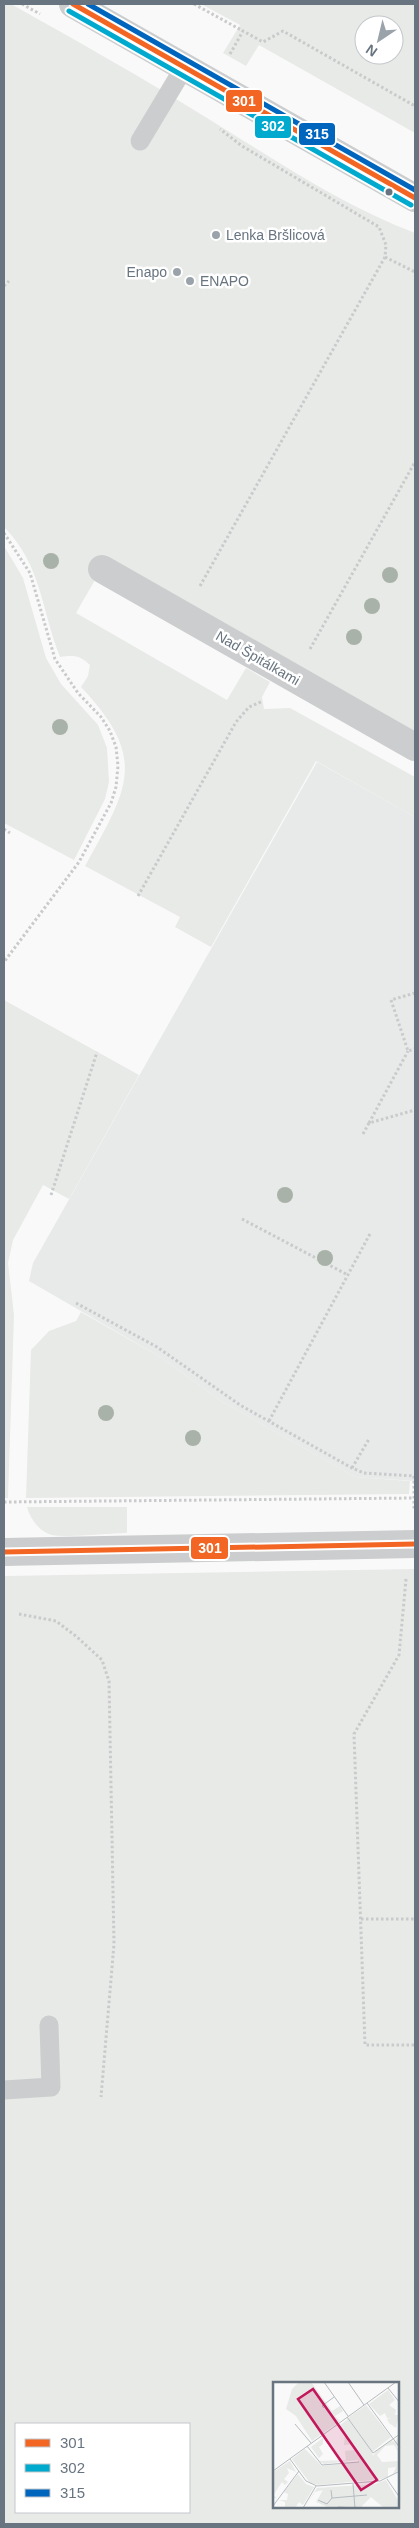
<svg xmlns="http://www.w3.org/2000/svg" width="419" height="2528" font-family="Arial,sans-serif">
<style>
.built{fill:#e8e9e9}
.green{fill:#e8eae7;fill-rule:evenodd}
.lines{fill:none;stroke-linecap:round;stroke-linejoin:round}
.path{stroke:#c9cacb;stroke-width:3;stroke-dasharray:2.5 2.5;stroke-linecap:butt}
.lane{stroke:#cccdce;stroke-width:19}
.street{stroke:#cccdce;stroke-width:28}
.bus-1-casing{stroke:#fff;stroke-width:9}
.bus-2-casing{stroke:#fff;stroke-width:9}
.bus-3-casing{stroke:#fff;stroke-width:9}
.bus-1{stroke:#f26522;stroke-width:5}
.bus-2{stroke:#00a9ce;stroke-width:5}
.bus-3{stroke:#0065bd;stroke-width:5}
.tree{fill:#a9b2a8}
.bus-dot{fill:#68747f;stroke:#fff;stroke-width:2}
.poi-dot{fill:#9ba3aa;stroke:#fff;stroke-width:2}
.labels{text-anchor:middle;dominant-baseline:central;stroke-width:5;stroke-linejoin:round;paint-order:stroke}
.poi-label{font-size:14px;fill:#68747f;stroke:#fff;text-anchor:start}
.street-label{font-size:14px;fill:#68747f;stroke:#fff}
.inset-road{fill:none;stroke:#b6bcc1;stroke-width:1}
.view{fill:#c2185b;fill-opacity:0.15;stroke:#c2185b;stroke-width:2.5}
.inset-edge{fill:none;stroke:#68747f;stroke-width:2.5}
.line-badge{stroke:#fff;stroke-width:2}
.badge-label{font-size:14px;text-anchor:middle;font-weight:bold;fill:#fff}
</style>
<rect width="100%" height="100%" fill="#f9f9f9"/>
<!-- built -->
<polygon class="built" points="317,762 415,817 415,1481 355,1477 221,1401 162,1358 29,1281 33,1263"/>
<!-- green -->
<g class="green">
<path d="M 4,4 L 11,4 C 77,41 143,78 207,118 C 274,159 341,205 415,233 L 415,731 L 105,555 L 103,566 L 76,613 L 227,700 L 246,668 L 270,682 L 262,697 L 264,709 L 290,708 L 415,777 L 415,817 L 316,761 L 211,947 L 175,927 L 180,917 L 85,866 C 128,788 149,759 81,687 L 88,676 L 90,665 C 80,655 74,655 60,657 C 41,609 42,566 4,527 Z"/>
<path d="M 201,4 L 415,4 L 415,133 L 259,45 L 246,66 L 223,53 L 240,25 ZM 364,25 L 394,25 L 394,55 L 364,55 Z"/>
<polygon points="4,546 23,578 46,658 61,684 98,725 107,748 109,782 105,799 74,860 4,823"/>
<polygon points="4,1000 139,1075 69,1199 43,1185 13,1240 8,1263 14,1315 8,1498 4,1498"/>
<polygon points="81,1312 162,1358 221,1401 355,1477 410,1481 409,1494 26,1498 31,1350 49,1331 76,1321"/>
<path d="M 27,1507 L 127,1507 L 127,1533 C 109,1533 68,1538 52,1535 C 40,1532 30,1519 27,1507 Z"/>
<path d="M 415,1569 L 415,2524 L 4,2524 L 4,1576 ZM 274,2383 L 398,2383 L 398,2507 L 274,2507 ZM 16,2424 L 189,2424 L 189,2512 L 16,2512 Z"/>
</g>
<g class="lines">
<!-- path -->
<g class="path">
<polyline points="22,4 40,14"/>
<polyline points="194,4 243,31"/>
<polyline points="230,54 243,31 263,42 283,31 415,106"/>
<polyline points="385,257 415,272"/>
<polyline points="4,286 9,281"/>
<polyline points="4,533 30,573 55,659 78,693 101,717 110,731 116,747 118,766 116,787 111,803 79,862 4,962"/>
<polyline points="200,586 385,257 386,245 379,227 242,146 220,129"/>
<polyline points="310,649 415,462"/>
<polyline points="4,829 10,833"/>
<polyline points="138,896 236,722 249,707 263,701"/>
<polyline points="415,993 391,1000 408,1051 415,1049"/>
<polyline points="369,1123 408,1051"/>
<polyline points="363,1134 369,1123 415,1110"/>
<polyline points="51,1195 97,1052"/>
<polyline points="242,1219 348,1275"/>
<polyline points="76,1303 157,1347 240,1405 352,1468 364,1473 414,1476 414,1510"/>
<polyline points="269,1421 371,1232"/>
<polyline points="352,1468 369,1439"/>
<polyline points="4,1502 415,1498"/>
<polyline points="406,1579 399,1655 354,1734 365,2045 415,2045"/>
<polyline points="19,1614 56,1621 77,1637 102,1660 109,1681 114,1944 101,2097"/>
<polyline points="361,1919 415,1919"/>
</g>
<!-- lane -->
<g class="lane">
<polyline points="140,141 185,66"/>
<polyline points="4,2090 51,2087 49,2025"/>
</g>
<!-- street -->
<g class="street">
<polyline points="73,4 415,198"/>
<polyline points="102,569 415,747"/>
<polyline points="4,1552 415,1544"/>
</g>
<defs>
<g id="bus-1">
<polyline points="73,4 415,198"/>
<polyline points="4,1552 415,1544"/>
</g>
<polyline id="bus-2" points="69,11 411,205"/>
<polyline id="bus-3" points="88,4 415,190"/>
</defs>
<!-- bus-1 casing -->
<use href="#bus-1" class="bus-1-casing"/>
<!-- bus-2 casing -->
<use href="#bus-2" class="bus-2-casing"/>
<!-- bus-3 casing -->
<use href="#bus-3" class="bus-3-casing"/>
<!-- bus-1 -->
<use href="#bus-1" class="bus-1"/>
<!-- bus-2 -->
<use href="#bus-2" class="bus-2"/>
<!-- bus-3 -->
<use href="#bus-3" class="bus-3"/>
</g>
<!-- trees -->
<g class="tree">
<circle cx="51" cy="561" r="8"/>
<circle cx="390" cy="575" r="8"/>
<circle cx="372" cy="606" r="8"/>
<circle cx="354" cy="637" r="8"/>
<circle cx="60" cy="727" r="8"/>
<circle cx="285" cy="1195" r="8"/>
<circle cx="325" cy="1258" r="8"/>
<circle cx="106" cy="1413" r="8"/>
<circle cx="193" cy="1438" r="8"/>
</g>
<!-- markers -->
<circle class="bus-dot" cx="389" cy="192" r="4.5"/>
<g class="poi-dot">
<circle cx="216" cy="235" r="5"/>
<circle cx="177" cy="272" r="5"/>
<circle cx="190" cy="281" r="5"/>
</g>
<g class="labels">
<!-- poi labels -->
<g class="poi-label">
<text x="226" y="235">Lenka Bršlicová</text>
<text x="167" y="272" text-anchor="end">Enapo</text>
<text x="200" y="281">ENAPO</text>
</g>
<!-- street labels -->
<g class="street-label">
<text transform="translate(258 658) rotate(30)">Nad Špitálkami</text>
</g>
</g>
<!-- overview -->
<g transform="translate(273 2382)">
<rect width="126" height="126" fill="#f9f9f9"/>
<path d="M 26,0 L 38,0 L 59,29 L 67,24 L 70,29 L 62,34 L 67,39 L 39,59 L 23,34 L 13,27 L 19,7 ZM 115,8 L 122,18 L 116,23 L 123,28 L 122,33 L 126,33 L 123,46 L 116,41 L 114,37 L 118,37 L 114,36 L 112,31 L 107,34 L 96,22 ZM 93,23 L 118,55 L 99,70 L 100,74 L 103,69 L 118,58 L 122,60 L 126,53 L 126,66 L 123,62 L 126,71 L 121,63 L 112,64 L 104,73 L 109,80 L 126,79 L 126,88 L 120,92 L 123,85 L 115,86 L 115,95 L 109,97 L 46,103 L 37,101 L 19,77 L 32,67 L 49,84 L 85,80 L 85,78 L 51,82 L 46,79 L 73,78 L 72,69 L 82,68 L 81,62 L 71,63 L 72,53 L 66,44 L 75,37 L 98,68 L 75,36 ZM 50,56 L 50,62 L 46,65 L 50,72 L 46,76 L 38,65 ZM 17,79 L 23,90 L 14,86 L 16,91 L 11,97 L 15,100 L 12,103 L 9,100 L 3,109 L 1,113 L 4,117 L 0,115 L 0,90 ZM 25,92 L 33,102 L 41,105 L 30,123 L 26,120 L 22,126 L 12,126 L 12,120 L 6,118 L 14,118 L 15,112 L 11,110 ZM 113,98 L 126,120 L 126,126 L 111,126 L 98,115 L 87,126 L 57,126 L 43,120 L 50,108 L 42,110 L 31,126 L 44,106 L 102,102 Z" fill="#e8eae7"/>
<path class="inset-road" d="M 51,0 L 75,34M 75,0 L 91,23M 115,6 L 127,21M 94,21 L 127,66M 51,26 L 49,24 L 61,15M 74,35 L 100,71 L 127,52M 22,42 L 38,61M 34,64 L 49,83 L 86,80M 17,77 L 33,99 L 44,104 L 107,99 L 127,89M 0,89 L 123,0M 114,97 L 127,116M 80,102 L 82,126M 58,108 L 59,116 L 94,113M 45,118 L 54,122 L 59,116M 0,124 L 26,89M 65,125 L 82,126M 30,126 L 43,104"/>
<path class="view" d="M 40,7 L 104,98 L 88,108 L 25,17 Z"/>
<rect width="126" height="126" class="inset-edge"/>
</g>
<g class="line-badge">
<rect x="225" y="89" width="38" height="24" rx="5" fill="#f26522"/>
<rect x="254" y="115" width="38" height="24" rx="5" fill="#00a9ce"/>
<rect x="298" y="122" width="38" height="24" rx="5" fill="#0065bd"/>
<rect x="190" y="1536" width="39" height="24" rx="5" fill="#f26522"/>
</g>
<g class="badge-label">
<text x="244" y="106">301</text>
<text x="273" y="131">302</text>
<text x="317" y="139">315</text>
<text x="210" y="1553">301</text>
</g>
<!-- border -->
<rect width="419" height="2528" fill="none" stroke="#68747f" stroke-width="10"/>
<!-- legend -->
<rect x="15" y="2423" width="175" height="90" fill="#ffffff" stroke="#c3c7cc"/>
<rect x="25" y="2439" width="25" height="8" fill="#f26522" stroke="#c3c7cc"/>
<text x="60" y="2448" font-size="15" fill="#68747f">301</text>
<rect x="25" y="2464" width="25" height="8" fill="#00a9ce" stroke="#c3c7cc"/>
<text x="60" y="2473" font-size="15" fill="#68747f">302</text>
<rect x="25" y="2489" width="25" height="8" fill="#0065bd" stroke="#c3c7cc"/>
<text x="60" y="2498" font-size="15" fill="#68747f">315</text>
<!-- north arrow -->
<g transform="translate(379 40) rotate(215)"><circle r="24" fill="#ffffff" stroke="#c3c7cc"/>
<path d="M0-4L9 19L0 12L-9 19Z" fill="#9ba3aa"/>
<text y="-8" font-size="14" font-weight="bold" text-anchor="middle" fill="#68747f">N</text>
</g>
</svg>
